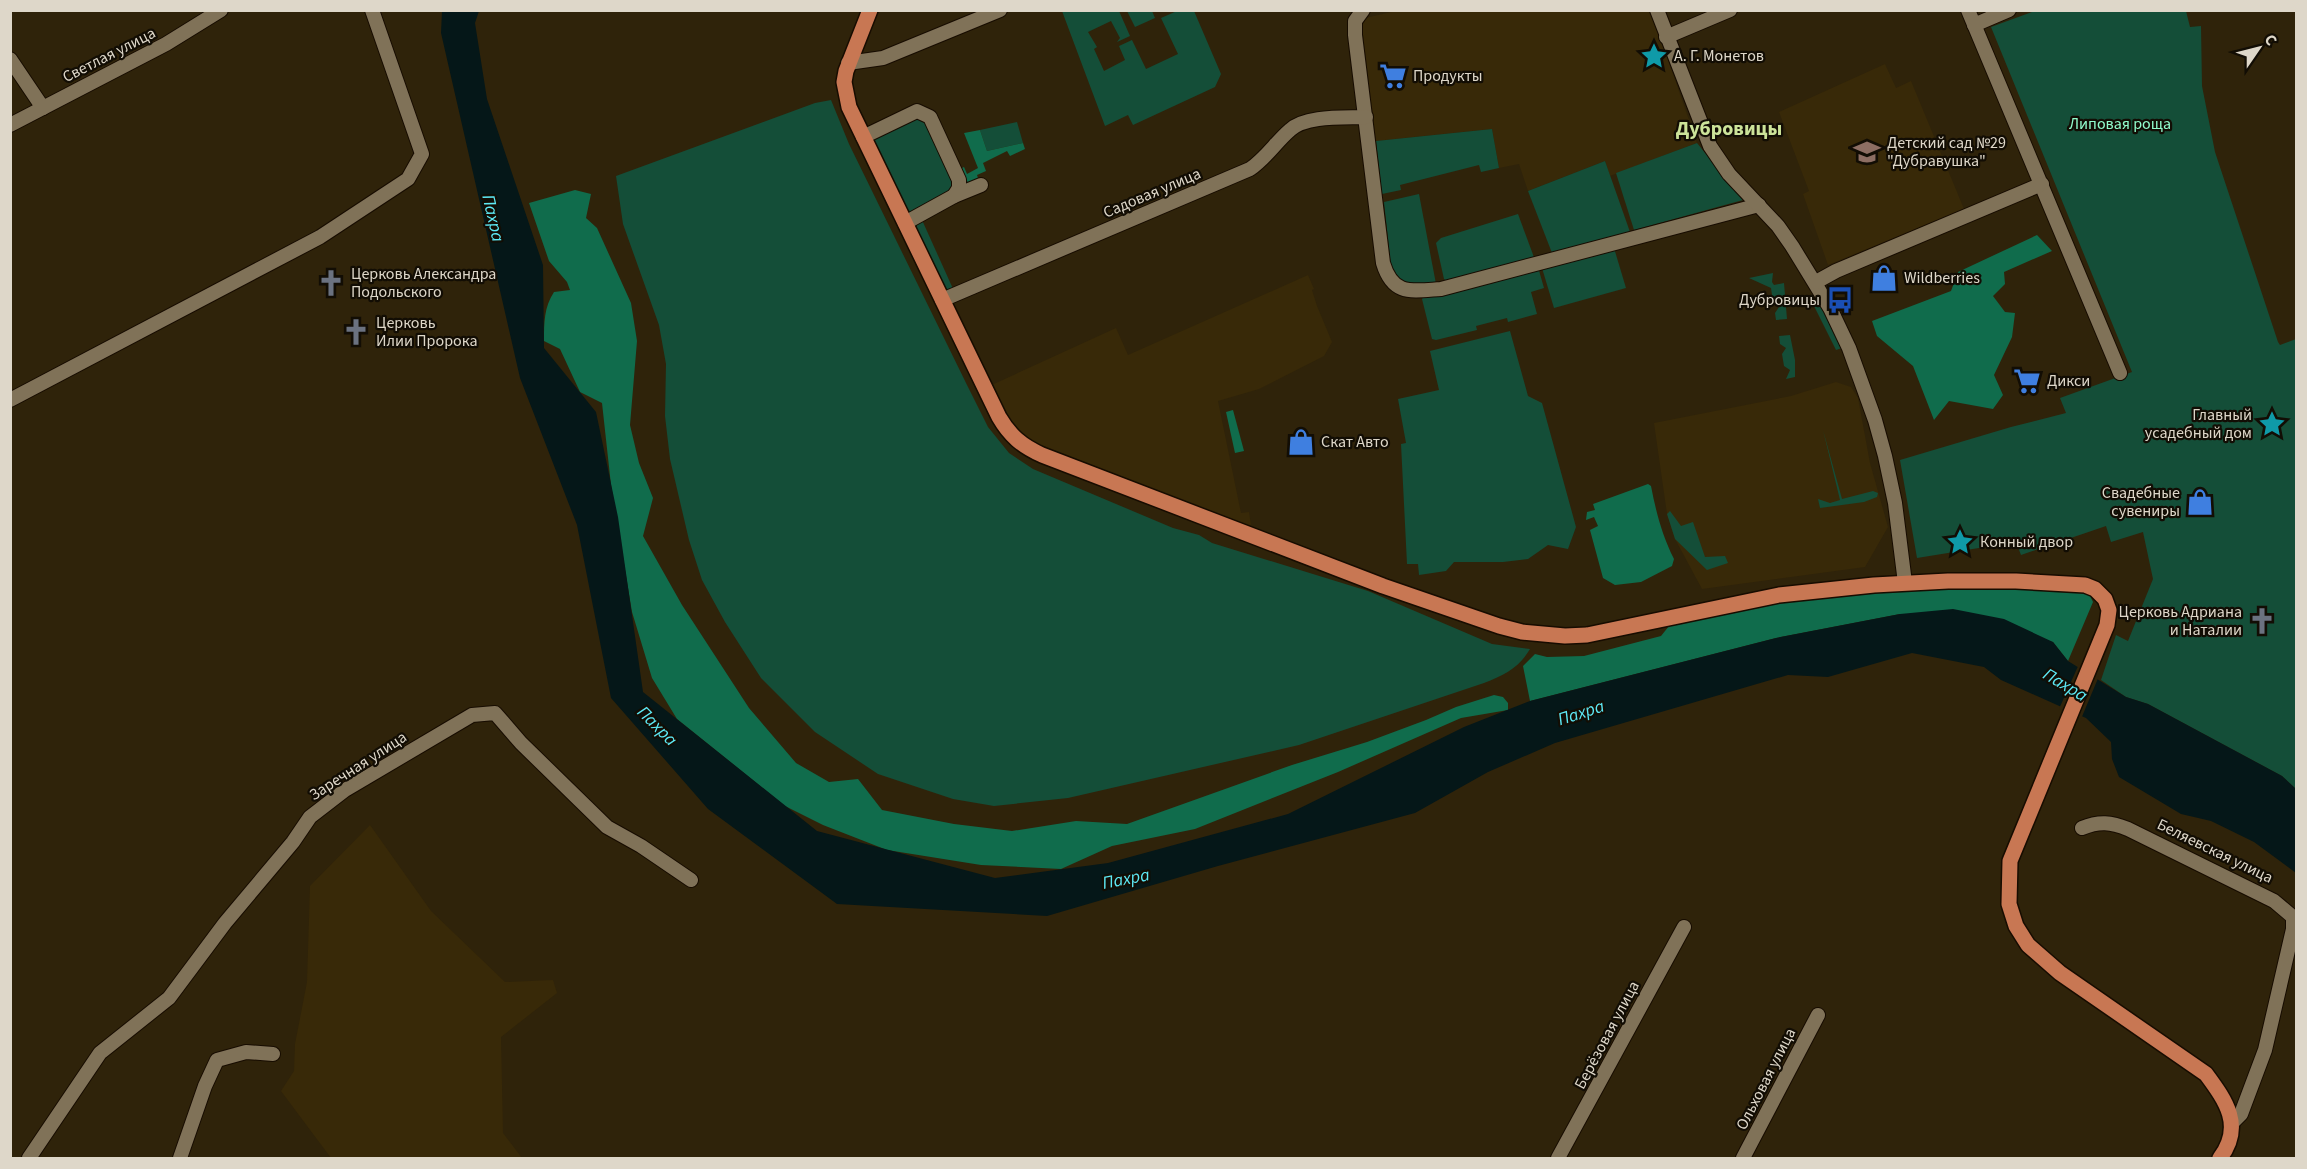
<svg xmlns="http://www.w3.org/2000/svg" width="2307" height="1169" font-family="'Source Sans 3',sans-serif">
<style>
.built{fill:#382908}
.green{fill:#144e38}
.forest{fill:#106c4c}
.water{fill:#051718}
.pier{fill:#2f230a}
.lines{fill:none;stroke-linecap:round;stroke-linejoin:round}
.minor-casing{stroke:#170c00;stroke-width:16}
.major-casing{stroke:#170c00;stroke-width:18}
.minor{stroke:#807258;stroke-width:14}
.major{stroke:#c87753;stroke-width:15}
.labels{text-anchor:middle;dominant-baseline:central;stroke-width:4.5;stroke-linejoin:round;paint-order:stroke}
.street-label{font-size:16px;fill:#ded7c9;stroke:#120d04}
.poi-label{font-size:16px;fill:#ded7c9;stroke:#120d04;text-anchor:start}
.park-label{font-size:16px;fill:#91fccc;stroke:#120d04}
.water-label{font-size:18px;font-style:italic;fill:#5de9f5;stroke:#120d04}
.quarter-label{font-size:20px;font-weight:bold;fill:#cce399;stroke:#120d04}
</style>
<rect width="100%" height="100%" fill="#2f230a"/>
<!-- built -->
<g class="built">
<polygon points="1400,10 1651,11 1697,143 1610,176 1605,161 1528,191 1519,164 1499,168 1492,129 1376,141 1361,19"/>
<polygon points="1885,64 1896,88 1911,81 1964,209 1828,265 1803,194 1809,191 1779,112"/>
<polygon points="1308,275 1314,289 1312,290 1317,306 1332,342 1324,356 1259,389 1218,401 1241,513 1249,512 1251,525 1241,527 1024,446 985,388 1116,328 1128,355"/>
<polygon points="1836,382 1851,387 1858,398 1870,463 1888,527 1865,567 1702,589 1675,539 1667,514 1654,423 1791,396"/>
<polygon points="370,825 431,911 505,982 553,980 557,993 501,1037 503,1133 522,1158 331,1158 281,1091 294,1071 295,1044 307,982 310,886"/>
</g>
<!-- green -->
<g class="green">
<polygon points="1062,11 1119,11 1130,36 1117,42 1120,38 1111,21 1088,32 1097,47 1094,49 1104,71 1125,60 1119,46 1132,40 1146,69 1178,54 1161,18 1177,11 1194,11 1221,74 1215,87 1133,125 1128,115 1105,126"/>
<polygon points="1127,11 1152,11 1155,18 1135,27"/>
<polygon points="2035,11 2186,11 2190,27 2201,26 2202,86 2215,152 2278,342 2280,345 2296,339 2296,789 2282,776 2148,704 2126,697 2101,680 2116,635 2128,641 2153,579 2143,532 2111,542 2106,526 2021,555 2016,542 1917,558 1900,460 2011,427 2066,413 2060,398 2132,372 1991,27"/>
<path d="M 831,100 L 849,144 L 967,385 L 988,427 L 1009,453 L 1033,469 L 1173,528 L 1199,535 L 1212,543 L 1368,591 L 1492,644 L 1530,649 C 1519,668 1504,675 1484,683 L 1299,745 L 1068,798 L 994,806 L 953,799 L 878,774 L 815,732 L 761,678 L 725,622 L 702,580 L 689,540 L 670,459 L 665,416 L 666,364 L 659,325 L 623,224 L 616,176 L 815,103 Z"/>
<polygon points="923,113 959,188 915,212 909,212 903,207 874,147 874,139"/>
<polygon points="1017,122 1023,143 987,151 980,130"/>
<polygon points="1492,129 1499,168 1481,172 1479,165 1400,185 1401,190 1382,194 1376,141"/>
<polygon points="1697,143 1743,200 1634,230 1616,173"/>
<polygon points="1605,161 1630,232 1552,253 1528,191"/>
<polygon points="1419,194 1436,284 1404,285 1392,276 1384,202"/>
<polygon points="1518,214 1535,260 1449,283 1444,279 1436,243 1441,238"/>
<polygon points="922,220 954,291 945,290 916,233 917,223"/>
<polygon points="1614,248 1626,288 1554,308 1542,268"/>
<polygon points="1538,267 1544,288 1531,292 1537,314 1508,322 1507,318 1476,326 1477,330 1436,340 1432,339 1422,299 1425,295"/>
<polygon points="1773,273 1772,282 1774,285 1784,283 1787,319 1776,320 1775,313 1779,307 1773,302 1771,288 1749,278"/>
<polygon points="1815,302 1821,304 1842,348 1836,350 1813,304"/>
<polygon points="1510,331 1528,396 1542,403 1576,527 1568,549 1548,545 1528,559 1503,562 1454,562 1446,571 1419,575 1418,564 1407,564 1401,444 1406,443 1398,399 1439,390 1430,351"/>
<polygon points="1790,335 1795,360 1795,377 1786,379 1790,370 1784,366 1782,354 1786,348 1780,344 1779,336"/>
<polygon points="1823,430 1842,499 1873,491 1878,493 1877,497 1864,502 1820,508 1818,499 1830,503 1840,500"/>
<polygon points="1670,511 1681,526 1693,522 1705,557 1725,556 1728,563 1707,570 1675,539 1667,514"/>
</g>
<!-- forest -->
<g class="forest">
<polygon points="980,130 987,151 1023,143 1025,149 1010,156 1007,151 983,163 986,171 977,175 979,181 969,186 962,168 964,167 967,174 978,168 964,133"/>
<path d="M 575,190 L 591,194 L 586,218 L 597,228 L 631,303 L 637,341 L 630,425 L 639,463 L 653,498 L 643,536 L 682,605 L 749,708 L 796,763 L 829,782 L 858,779 L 882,810 L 954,824 L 1012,831 L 1076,821 L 1127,824 L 1292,765 L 1367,742 L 1426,720 L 1456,707 L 1494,695 L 1503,697 L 1508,703 L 1508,710 L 1461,718 L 1338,772 L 1195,829 L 1112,846 L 1061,869 L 981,865 L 887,850 L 823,825 L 785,806 L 677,719 L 652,678 L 632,612 L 611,485 L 602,403 L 580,392 L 560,349 L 544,341 C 544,323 544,307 554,292 L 570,290 L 567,282 L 549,261 L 529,203 Z"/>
<polygon points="2037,235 2052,251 2004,272 2005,284 1993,296 2005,312 2015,313 2012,337 1994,375 2003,395 1993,409 1949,401 1934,420 1913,366 1877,336 1872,321 1951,291 1958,272"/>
<polygon points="1233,410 1244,451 1235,453 1226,412"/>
<path d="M 1648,484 L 1651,486 C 1656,512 1662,535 1674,559 L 1672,566 L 1641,582 L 1615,585 L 1603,578 L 1590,530 L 1598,526 L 1594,517 L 1586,520 L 1587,512 L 1595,510 L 1593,504 Z"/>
<polygon points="2085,585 2093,602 2068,661 2053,642 1900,614 1776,638 1530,701 1523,666 1535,654 1547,657 1584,656 1661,636 1677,616 1836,589"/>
</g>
<!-- water -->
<polygon class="water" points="442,11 479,11 475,23 487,99 543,265 544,348 596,412 618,517 643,692 817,831 995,878 1108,863 1288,814 1464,727 1530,701 1776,638 1900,614 1953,609 2004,619 2053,642 2068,661 2126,697 2148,704 2282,776 2296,789 2296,873 2254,842 2211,821 2181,814 2119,777 2112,759 2111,742 2086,718 2001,680 1984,667 1912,653 1828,677 1788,675 1555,743 1488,772 1415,813 1218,866 1047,916 837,904 708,809 611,698 577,525 520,378 441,33"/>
<!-- pier -->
<polygon class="pier" points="2079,664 2099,676 2081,719 2059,709"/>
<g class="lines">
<defs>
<g id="minor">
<path d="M 1363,10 L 1355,21 L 1355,35 L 1383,263 C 1393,296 1411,291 1441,289 L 1759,205"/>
<polyline points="1657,10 1710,146 1729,174 1778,226 1792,246 1830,308 1849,348 1875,420 1885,456 1895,503 1905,583"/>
<polyline points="1968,10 2120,373"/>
<polyline points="1974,25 2009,10"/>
<polyline points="1666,37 1730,10"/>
<polyline points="10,59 43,108"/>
<polyline points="848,63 883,58 1000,10"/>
<polyline points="10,125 166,44 221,10"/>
<polyline points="863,137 917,111 930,117 959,180 959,188 954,196"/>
<polyline points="905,223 954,196 981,185"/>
<polyline points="1816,282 1836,271 2042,184"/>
<path d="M 942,300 L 1250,169 C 1266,158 1276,142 1290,130 C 1306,115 1345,118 1366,117"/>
<polyline points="10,400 320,237 408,179 422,154 372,10"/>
<path d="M 2082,828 C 2099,821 2111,822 2128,829 L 2274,901 L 2293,917 L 2293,929 L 2265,1050 L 2241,1114 L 2233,1122"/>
<polyline points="29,1158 100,1053 169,998 225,923 293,842 310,817 345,790 472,715 495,713 521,743 607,827 641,846 691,880"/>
<polyline points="180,1158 205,1086 217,1060 246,1052 273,1054"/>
<polyline points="1558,1158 1684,927"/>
<polyline points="1743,1158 1818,1015"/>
</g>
<path id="major" d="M 870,10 L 846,71 L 844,82 L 849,107 L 999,417 C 1010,436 1022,446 1042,455 L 1383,586 L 1499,626 L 1522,632 L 1565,636 L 1587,635 L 1779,595 L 1874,585 L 1948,581 L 2016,581 L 2085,585 L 2095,589 L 2105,599 L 2109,610 L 2107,625 L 2010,861 L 2009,904 L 2016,926 L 2028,945 L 2060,973 L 2206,1074 C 2226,1101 2244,1126 2220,1158"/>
</defs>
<!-- minor casing -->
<use href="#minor" class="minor-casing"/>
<!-- major casing -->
<use href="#major" class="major-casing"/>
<!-- minor -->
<use href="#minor" class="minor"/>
<!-- major -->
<use href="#major" class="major"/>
</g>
<!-- icons -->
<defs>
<symbol id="sight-bare" viewBox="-9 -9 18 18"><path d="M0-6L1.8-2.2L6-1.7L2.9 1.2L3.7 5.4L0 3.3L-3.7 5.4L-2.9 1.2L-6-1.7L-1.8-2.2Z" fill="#0f9aa8" stroke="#120d04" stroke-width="2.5" paint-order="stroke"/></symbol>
<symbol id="supermarket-bare" viewBox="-9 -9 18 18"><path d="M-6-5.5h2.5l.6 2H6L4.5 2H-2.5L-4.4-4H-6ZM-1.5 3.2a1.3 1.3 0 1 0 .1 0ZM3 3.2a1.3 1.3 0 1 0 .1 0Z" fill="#3f7fe0" stroke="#120d04" stroke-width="2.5" paint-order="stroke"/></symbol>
<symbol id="school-bare" viewBox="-9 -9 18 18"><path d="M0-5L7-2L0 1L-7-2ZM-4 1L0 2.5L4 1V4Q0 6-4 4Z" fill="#8d6e63" stroke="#120d04" stroke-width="2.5" paint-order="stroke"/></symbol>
<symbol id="shop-bare" viewBox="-9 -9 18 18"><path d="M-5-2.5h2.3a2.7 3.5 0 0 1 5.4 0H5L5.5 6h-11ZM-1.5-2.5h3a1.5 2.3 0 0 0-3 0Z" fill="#3f7fe0" stroke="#120d04" stroke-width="2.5" paint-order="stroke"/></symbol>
<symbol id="church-bare" viewBox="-9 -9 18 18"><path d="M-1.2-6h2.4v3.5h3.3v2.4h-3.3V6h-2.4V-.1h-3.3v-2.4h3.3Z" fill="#6b7280" stroke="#120d04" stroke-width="2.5" paint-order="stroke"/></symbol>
<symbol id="bus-bare" viewBox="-9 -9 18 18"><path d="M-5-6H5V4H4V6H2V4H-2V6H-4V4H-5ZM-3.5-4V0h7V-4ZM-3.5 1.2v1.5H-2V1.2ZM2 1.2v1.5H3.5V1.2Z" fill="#1a4fb4" stroke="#120d04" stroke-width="2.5" paint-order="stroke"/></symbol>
</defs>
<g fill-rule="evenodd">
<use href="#sight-bare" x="1635" y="37" width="38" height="38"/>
<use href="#supermarket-bare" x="1374" y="57" width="38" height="38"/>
<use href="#school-bare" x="1848" y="133" width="38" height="38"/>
<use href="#shop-bare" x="1865" y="259" width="38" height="38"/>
<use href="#church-bare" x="312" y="264" width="38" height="38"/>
<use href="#bus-bare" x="1821" y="281" width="38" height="38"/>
<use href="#church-bare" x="337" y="313" width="38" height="38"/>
<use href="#supermarket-bare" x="2008" y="362" width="38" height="38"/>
<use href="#sight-bare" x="2253" y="405" width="38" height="38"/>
<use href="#shop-bare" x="1282" y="423" width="38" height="38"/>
<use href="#shop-bare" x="2181" y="483" width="38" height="38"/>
<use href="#sight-bare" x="1941" y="523" width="38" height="38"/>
<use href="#church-bare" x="2243" y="602" width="38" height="38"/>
</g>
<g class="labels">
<!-- street labels -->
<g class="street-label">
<text transform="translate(109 55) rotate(-27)">Светлая улица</text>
<text transform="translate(1152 193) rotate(-23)">Садовая улица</text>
<text transform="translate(358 766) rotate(-33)">Заречная улица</text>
<text transform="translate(2215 851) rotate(26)">Беляевская улица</text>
<text transform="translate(1607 1035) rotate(-62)">Берёзовая улица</text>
<text transform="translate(1766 1079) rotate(-63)">Ольховая улица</text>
</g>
<!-- poi labels -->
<g class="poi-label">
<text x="1674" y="56">А. Г. Монетов</text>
<text x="1413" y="76">Продукты</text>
<text x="1887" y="143">Детский сад №29<tspan x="1887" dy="18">"Дубравушка"</tspan></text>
<text x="351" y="274">Церковь Александра<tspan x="351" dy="18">Подольского</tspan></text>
<text x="1904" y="278">Wildberries</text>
<text x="1820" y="300" text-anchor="end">Дубровицы</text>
<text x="376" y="323">Церковь<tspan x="376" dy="18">Илии Пророка</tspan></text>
<text x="2047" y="381">Дикси</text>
<text x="2252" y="415" text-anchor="end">Главный<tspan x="2252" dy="18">усадебный дом</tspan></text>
<text x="1321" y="442">Скат Авто</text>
<text x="2180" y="493" text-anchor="end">Свадебные<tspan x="2180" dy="18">сувениры</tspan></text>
<text x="1980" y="542">Конный двор</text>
<text x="2242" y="612" text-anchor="end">Церковь Адриана<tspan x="2242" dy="18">и Наталии</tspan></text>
</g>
<!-- park labels -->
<g class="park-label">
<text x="2120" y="124">Липовая роща</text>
</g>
<!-- water labels -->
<g class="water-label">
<text transform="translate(493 218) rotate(77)">Пахра</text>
<text transform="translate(2065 685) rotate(31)">Пахра</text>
<text transform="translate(1581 713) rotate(-18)">Пахра</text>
<text transform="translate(657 726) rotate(45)">Пахра</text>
<text transform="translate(1126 879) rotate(-11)">Пахра</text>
</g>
<!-- quarter labels -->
<g class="quarter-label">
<text x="1729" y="129">Дубровицы</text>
</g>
</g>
<!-- border -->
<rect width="2307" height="1169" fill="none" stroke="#ded7c9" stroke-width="24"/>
<!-- north arrow -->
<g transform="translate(2259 48) rotate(55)" stroke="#120d04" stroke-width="4.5" paint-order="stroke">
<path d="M0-4.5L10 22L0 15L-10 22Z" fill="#ded7c9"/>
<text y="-9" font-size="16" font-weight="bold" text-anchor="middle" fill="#ded7c9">С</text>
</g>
</svg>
